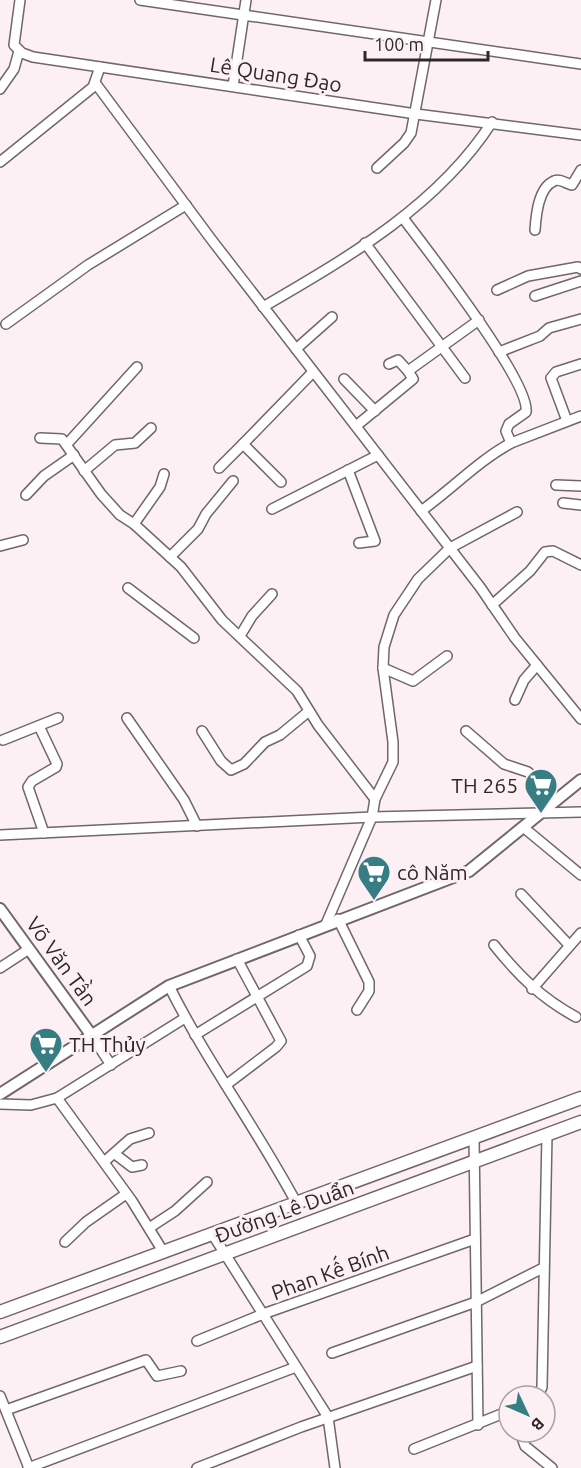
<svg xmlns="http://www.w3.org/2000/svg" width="581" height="1468" font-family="Ubuntu,sans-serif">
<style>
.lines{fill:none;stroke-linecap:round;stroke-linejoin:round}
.minor-casing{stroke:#71666a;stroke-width:12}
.tertiary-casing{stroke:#71666a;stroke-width:14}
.secondary-casing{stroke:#71666a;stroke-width:15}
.minor{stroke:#fff;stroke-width:9}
.tertiary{stroke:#fff;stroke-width:10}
.secondary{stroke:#fff;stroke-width:12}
.labels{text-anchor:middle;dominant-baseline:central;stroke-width:6;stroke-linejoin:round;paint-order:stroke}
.street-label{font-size:21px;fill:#2d282a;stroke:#fcf0f4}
.poi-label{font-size:21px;fill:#2d282a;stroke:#fcf0f4;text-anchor:start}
</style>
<rect width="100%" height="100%" fill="#fcf0f4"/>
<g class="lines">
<defs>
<g id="minor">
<polyline points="20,0 14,45 22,53 33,57 416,114 581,135"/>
<polyline points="140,0 581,64"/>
<polyline points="96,84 211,239 480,587 515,638 581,719"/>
<polyline points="233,86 246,0"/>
<polyline points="0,89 14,69 19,51"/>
<polyline points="0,162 93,87 100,67"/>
<polyline points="377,168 404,143 411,133 436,0"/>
<path d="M 403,218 C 425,247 531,383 526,412 L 509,424 L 506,431 L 511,443 L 581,416"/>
<path d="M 535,230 C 536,216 538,188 554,181 C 559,178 567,184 572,185 L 581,170"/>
<polyline points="365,243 465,378"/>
<polyline points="497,290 528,276 578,267 581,269"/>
<polyline points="535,296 581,281"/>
<path d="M 263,307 C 347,258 438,206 492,122"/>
<polyline points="6,324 88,265 186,205"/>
<polyline points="296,349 332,317"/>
<polyline points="499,352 540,336 549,328 581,319"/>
<polyline points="389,364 398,360 408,371"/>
<polyline points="344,379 375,411"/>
<polyline points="567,421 551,378 556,372 581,364"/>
<polyline points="356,426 413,379 408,371 479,320"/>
<polyline points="40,438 62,439 101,494 120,515 134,524 181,567 222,620 297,691 318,725 375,799"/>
<polyline points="67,444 137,367"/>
<polyline points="219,468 243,444"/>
<polyline points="348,470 375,541 359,543"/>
<polyline points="84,471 115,445 135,443 151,428"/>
<polyline points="281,482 243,444 313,372"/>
<polyline points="556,485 581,486"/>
<polyline points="26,495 44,476 74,455"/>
<polyline points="563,503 581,505"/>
<polyline points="272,509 378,455"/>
<path d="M 421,511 C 452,489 478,461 511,443"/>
<polyline points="134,524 160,487 164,474"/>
<polyline points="0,546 23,540"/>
<polyline points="170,557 198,529 206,514 233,481"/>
<polyline points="128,588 194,638"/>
<polyline points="492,605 530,571 545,552 553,551 581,565"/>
<polyline points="240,636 252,616 272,594"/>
<polyline points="383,668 413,681 447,656"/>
<polyline points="515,700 524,680 537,665"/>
<polyline points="127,718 184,800 197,826"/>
<polyline points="39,726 57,764 56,767 32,781 28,787 44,833"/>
<polyline points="202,731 221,761 231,770 244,764 265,742 280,735 309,711"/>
<polyline points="466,731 504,764 528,772 555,801"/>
<polyline points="3,740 58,718"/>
<polyline points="523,827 581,875"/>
<polyline points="0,835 372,817 581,812"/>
<polyline points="521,894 569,945"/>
<polyline points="338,919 369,982 369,991 357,1010"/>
<polyline points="326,924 372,817 375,799 393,762 393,742 383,668 384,647 394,615 418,579 450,548 517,512"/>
<path d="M 494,945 C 518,975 541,998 576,1017"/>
<polyline points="0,968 29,949"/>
<path d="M 169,986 C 207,1062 257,1129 297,1204"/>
<polyline points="532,989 581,933"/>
<polyline points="195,1035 307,966 310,956 299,935"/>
<polyline points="92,1036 111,1065"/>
<polyline points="226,1085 276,1047 281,1041 237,959"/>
<polyline points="57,1098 132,1201 164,1253"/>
<polyline points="0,1104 31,1105 57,1098 185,1018"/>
<polyline points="474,1138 478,1425"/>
<polyline points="115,1154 132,1167 142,1165"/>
<polyline points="104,1162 130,1139 149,1133"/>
<polyline points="149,1228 175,1211 207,1182"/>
<polyline points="213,1235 328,1417 335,1468"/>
<polyline points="65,1242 86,1222 126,1194"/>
<polyline points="197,1341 263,1314 475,1239"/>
<polyline points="332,1353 476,1302 543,1268"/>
<polyline points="0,1396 29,1468"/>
<polyline points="538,1396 542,1387 547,1134"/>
<polyline points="6,1410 146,1360 157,1376 181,1371"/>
<polyline points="520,1432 525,1446 552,1468"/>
<polyline points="414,1449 509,1411"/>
<polyline points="28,1468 296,1367"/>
<polyline points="197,1468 301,1427 477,1366"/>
</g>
<g id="tertiary">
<polyline points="0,909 92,1036"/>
<polyline points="0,1094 169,986 469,871 581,780"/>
</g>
<g id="secondary">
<polyline points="0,1312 581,1098"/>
<polyline points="0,1337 581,1122"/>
</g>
</defs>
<!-- minor casing -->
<use href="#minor" class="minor-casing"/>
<!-- tertiary casing -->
<use href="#tertiary" class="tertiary-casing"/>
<!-- secondary casing -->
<use href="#secondary" class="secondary-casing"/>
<!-- minor -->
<use href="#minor" class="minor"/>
<!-- tertiary -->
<use href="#tertiary" class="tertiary"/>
<!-- secondary -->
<use href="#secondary" class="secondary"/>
</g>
<!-- icons -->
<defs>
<symbol id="supermarket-pin" viewBox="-11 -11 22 30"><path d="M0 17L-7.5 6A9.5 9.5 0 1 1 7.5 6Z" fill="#367e84" stroke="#fcf0f4"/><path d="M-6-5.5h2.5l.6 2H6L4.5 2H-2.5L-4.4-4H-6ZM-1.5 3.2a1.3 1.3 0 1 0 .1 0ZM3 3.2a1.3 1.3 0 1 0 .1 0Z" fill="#fff"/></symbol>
</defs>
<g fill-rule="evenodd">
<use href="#supermarket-pin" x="522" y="766" width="38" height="52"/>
<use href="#supermarket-pin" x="355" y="853" width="38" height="52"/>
<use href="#supermarket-pin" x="27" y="1025" width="38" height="52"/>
</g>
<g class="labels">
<!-- street labels -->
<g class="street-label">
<text transform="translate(276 74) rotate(9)">Lê Quang Đạo</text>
<text transform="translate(62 961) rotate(54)">Võ Văn Tần</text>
<text transform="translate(284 1211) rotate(-20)">Đường Lê Duẩn</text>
<text transform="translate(330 1272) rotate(-20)">Phan Kế Bính</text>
</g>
<!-- poi labels -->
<g class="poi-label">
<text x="518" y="785" text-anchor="end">TH 265</text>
<text x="397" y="872">cô Năm</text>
<text x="69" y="1044">TH Thủy</text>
</g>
</g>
<!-- north arrow -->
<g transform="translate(527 1414) rotate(134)"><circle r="28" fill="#fcf0f4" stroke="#a9a0a3" stroke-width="1.5"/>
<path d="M0-4.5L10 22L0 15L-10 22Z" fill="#367e84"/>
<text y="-9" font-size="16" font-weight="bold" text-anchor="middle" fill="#2d282a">B</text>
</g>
<!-- scale -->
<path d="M365 51v9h123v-9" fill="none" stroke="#2d282a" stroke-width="3"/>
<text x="374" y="51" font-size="18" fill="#2d282a" stroke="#fcf0f4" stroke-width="4.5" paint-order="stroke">100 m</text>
</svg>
